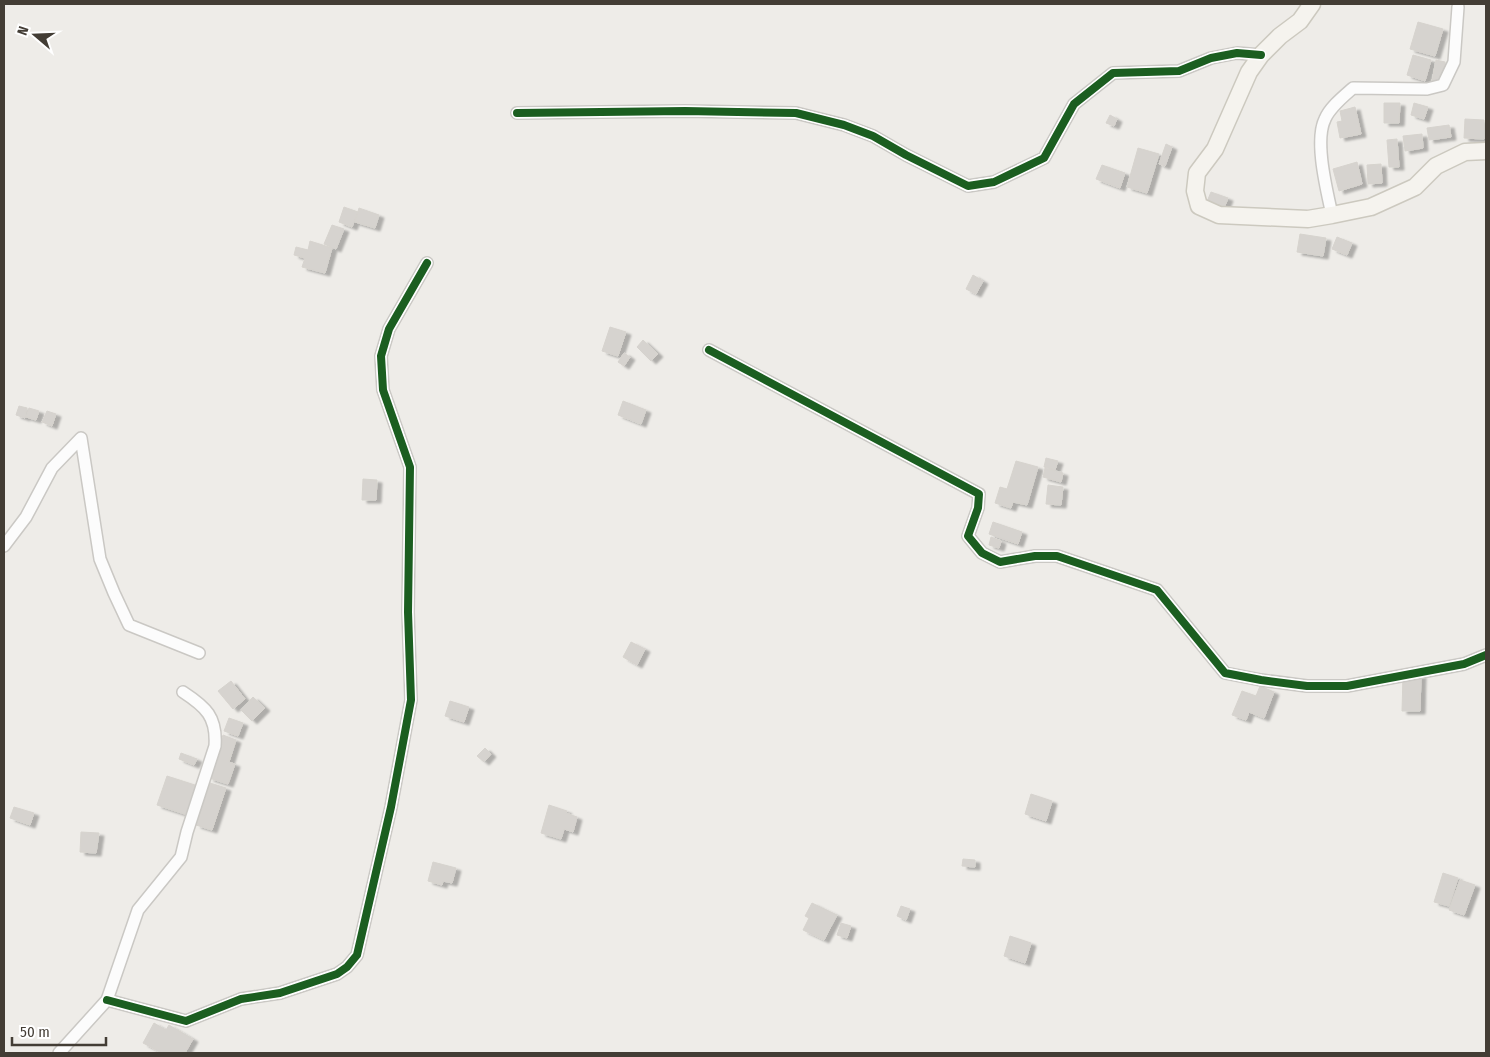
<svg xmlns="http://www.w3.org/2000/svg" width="1490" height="1057" font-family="'Fira Sans Condensed',sans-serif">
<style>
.building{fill:#d6d3cf;stroke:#d6d3ce;filter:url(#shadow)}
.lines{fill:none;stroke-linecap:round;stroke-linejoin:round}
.street-casing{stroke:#cac8c4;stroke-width:14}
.secondary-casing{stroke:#ccc9bf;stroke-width:19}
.street{stroke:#fcfcfc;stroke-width:11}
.secondary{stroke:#f5f3ee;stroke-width:16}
.cycleway-casing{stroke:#fff;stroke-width:11}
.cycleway{stroke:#1b5e20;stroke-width:8}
</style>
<defs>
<filter id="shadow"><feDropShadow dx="5" dy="3" stdDeviation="1" flood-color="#0004"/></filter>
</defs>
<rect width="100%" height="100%" fill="#eeece8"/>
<!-- building -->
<g class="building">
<polygon points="1418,22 1443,29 1435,56 1410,49"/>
<polygon points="1413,55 1431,60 1425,81 1407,75"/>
<polygon points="1436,60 1445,62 1442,84 1432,82"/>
<polygon points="1384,103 1400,103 1399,123 1384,123"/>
<polygon points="1414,103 1428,107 1424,119 1411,115"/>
<polygon points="1355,107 1361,134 1340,138 1337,122 1342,121 1340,111"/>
<polygon points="1110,115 1117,119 1114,126 1106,123"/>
<polygon points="1465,119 1484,120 1484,139 1464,138"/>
<polygon points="1449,125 1451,137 1429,140 1427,128"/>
<polygon points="1422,134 1423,148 1405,151 1403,136"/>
<polygon points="1397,139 1399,167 1389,167 1387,140"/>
<polygon points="1166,144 1172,147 1165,166 1159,164"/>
<polygon points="1138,148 1159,154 1147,193 1127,187"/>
<polygon points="1357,162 1362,184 1339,191 1333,169"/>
<polygon points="1381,164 1382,183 1368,184 1367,165"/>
<polygon points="1102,165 1125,173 1120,188 1096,179"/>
<polygon points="1211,192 1228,198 1223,211 1206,204"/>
<polygon points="344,207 358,212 352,227 339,222"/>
<polygon points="359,208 379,215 375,228 355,222"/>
<polygon points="332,225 344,229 336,249 324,244"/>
<polygon points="1300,234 1326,238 1323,256 1297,252"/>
<polygon points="1337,237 1352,243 1347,255 1332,249"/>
<polygon points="310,241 332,248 325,273 302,267 305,258 294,255 296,247 308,250"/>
<polygon points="973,275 983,281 976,294 966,289"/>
<polygon points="610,327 626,332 618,356 602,351"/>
<polygon points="643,340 658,354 651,361 637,347"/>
<polygon points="624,353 630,357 624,366 618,362"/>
<polygon points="623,401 646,410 641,424 618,415"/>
<polygon points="19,406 27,408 25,418 16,415"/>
<polygon points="29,408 39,411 36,420 26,417"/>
<polygon points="47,411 56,414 52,426 42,422"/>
<polygon points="1046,458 1058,461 1055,470 1044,467"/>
<polygon points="1016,461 1038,467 1027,505 1013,502 1011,508 995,503 1000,487 1007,489"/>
<polygon points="1045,468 1063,473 1061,482 1043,477"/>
<polygon points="363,479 377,480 376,500 362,500"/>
<polygon points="1048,485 1063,487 1061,505 1046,504"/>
<polygon points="993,522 1022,532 1018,544 989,534"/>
<polygon points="991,537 1001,541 999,548 989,545"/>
<polygon points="631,642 645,649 637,665 623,657"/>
<polygon points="1403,675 1421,675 1420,711 1402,711"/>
<polygon points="231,681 245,699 233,709 218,691"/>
<polygon points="1260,686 1274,692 1264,718 1249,712 1246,720 1232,715 1242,691 1256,696"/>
<polygon points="253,697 265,708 252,721 241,710"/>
<polygon points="450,701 469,707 464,722 445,716"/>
<polygon points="229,718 243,723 238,736 224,731"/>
<polygon points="223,735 236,740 229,762 235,764 228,784 209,778"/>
<polygon points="485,748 491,754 484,762 477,756"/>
<polygon points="181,753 197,759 194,765 179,759"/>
<polygon points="167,776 198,786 188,815 157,805"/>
<polygon points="210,783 226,788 212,830 196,825"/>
<polygon points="1031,794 1052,801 1046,821 1025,814"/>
<polygon points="549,805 567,811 566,813 577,817 573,832 564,829 561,839 541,833"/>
<polygon points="14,807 34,813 30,825 10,818"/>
<polygon points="81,832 99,833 96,853 80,852"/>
<polygon points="963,859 975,860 975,867 962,866"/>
<polygon points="433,862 456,868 452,883 443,881 442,885 428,881"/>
<polygon points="1443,873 1458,878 1449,906 1434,902"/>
<polygon points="1460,880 1475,885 1464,915 1449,910"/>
<polygon points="812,903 837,915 824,940 803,930 809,918 805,916"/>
<polygon points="901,906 910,909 906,920 897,916"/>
<polygon points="841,923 851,926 847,938 837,935"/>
<polygon points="1010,936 1031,943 1025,963 1004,956"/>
<polygon points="154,1023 166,1030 169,1025 193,1039 185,1053 162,1053 143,1043"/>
</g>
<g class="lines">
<defs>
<g id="street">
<polyline points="517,113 685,111 796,113 844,125 873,136 906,155 968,186 994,182 1044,158 1074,104 1113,73 1179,71 1211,58 1237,53 1261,55"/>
<path d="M 1332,215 C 1327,191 1314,141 1325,119 C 1330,107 1344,96 1353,88 L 1427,89 L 1443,85 L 1454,62 L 1458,7"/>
<polyline points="709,350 979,494 978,508 968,536 982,553 1000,562 1035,556 1057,556 1157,590 1225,673 1261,680 1307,686 1347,686 1464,664 1486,655"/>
<polyline points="4,546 26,517 52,468 81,438 100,559 114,593 129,625 199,653"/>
<polyline points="107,1000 186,1021 241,999 280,993 337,974 347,967 357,955 391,807 411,700 408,612 410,467 383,390 381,356 389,329 427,263"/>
<path d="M 59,1053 L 107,1000 L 138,910 L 181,857 L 187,832 L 215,746 C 217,717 206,707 183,692"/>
</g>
<polyline id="secondary" points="1312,4 1300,21 1280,36 1261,55 1249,72 1215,149 1197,173 1195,191 1199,206 1219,215 1308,219 1332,215 1371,207 1415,187 1436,166 1465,152 1486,151"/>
</defs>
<!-- street casing -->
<use href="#street" class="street-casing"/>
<!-- secondary casing -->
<use href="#secondary" class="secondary-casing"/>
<!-- street -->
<use href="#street" class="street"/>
<!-- secondary -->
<use href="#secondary" class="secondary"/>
<defs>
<g id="cycleway">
<polyline points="517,113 685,111 796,113 844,125 873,136 906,155 968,186 994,182 1044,158 1074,104 1113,73 1179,71 1211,58 1237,53 1261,55"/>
<polyline points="709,350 979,494 978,508 968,536 982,553 1000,562 1035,556 1057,556 1157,590 1225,673 1261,680 1307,686 1347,686 1464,664 1486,655"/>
<polyline points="107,1000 186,1021 241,999 280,993 337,974 347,967 357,955 391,807 411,700 408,612 410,467 383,390 381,356 389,329 427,263"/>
</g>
</defs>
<!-- cycleway casing -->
<use href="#cycleway" class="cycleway-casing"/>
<!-- cycleway -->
<use href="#cycleway" class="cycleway"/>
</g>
<!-- border -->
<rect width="1490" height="1057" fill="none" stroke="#433d35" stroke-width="10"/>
<!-- north arrow -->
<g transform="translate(35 35) rotate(289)" stroke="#ffffff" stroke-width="4" paint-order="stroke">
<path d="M0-4L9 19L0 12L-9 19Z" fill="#433d35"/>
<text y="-8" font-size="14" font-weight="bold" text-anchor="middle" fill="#433d35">N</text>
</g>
<!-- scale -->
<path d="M12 1037v8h94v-8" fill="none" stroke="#433d35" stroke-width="2.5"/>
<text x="20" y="1037" font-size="15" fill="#433d35" stroke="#ffffff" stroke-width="4" paint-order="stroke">50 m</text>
</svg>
